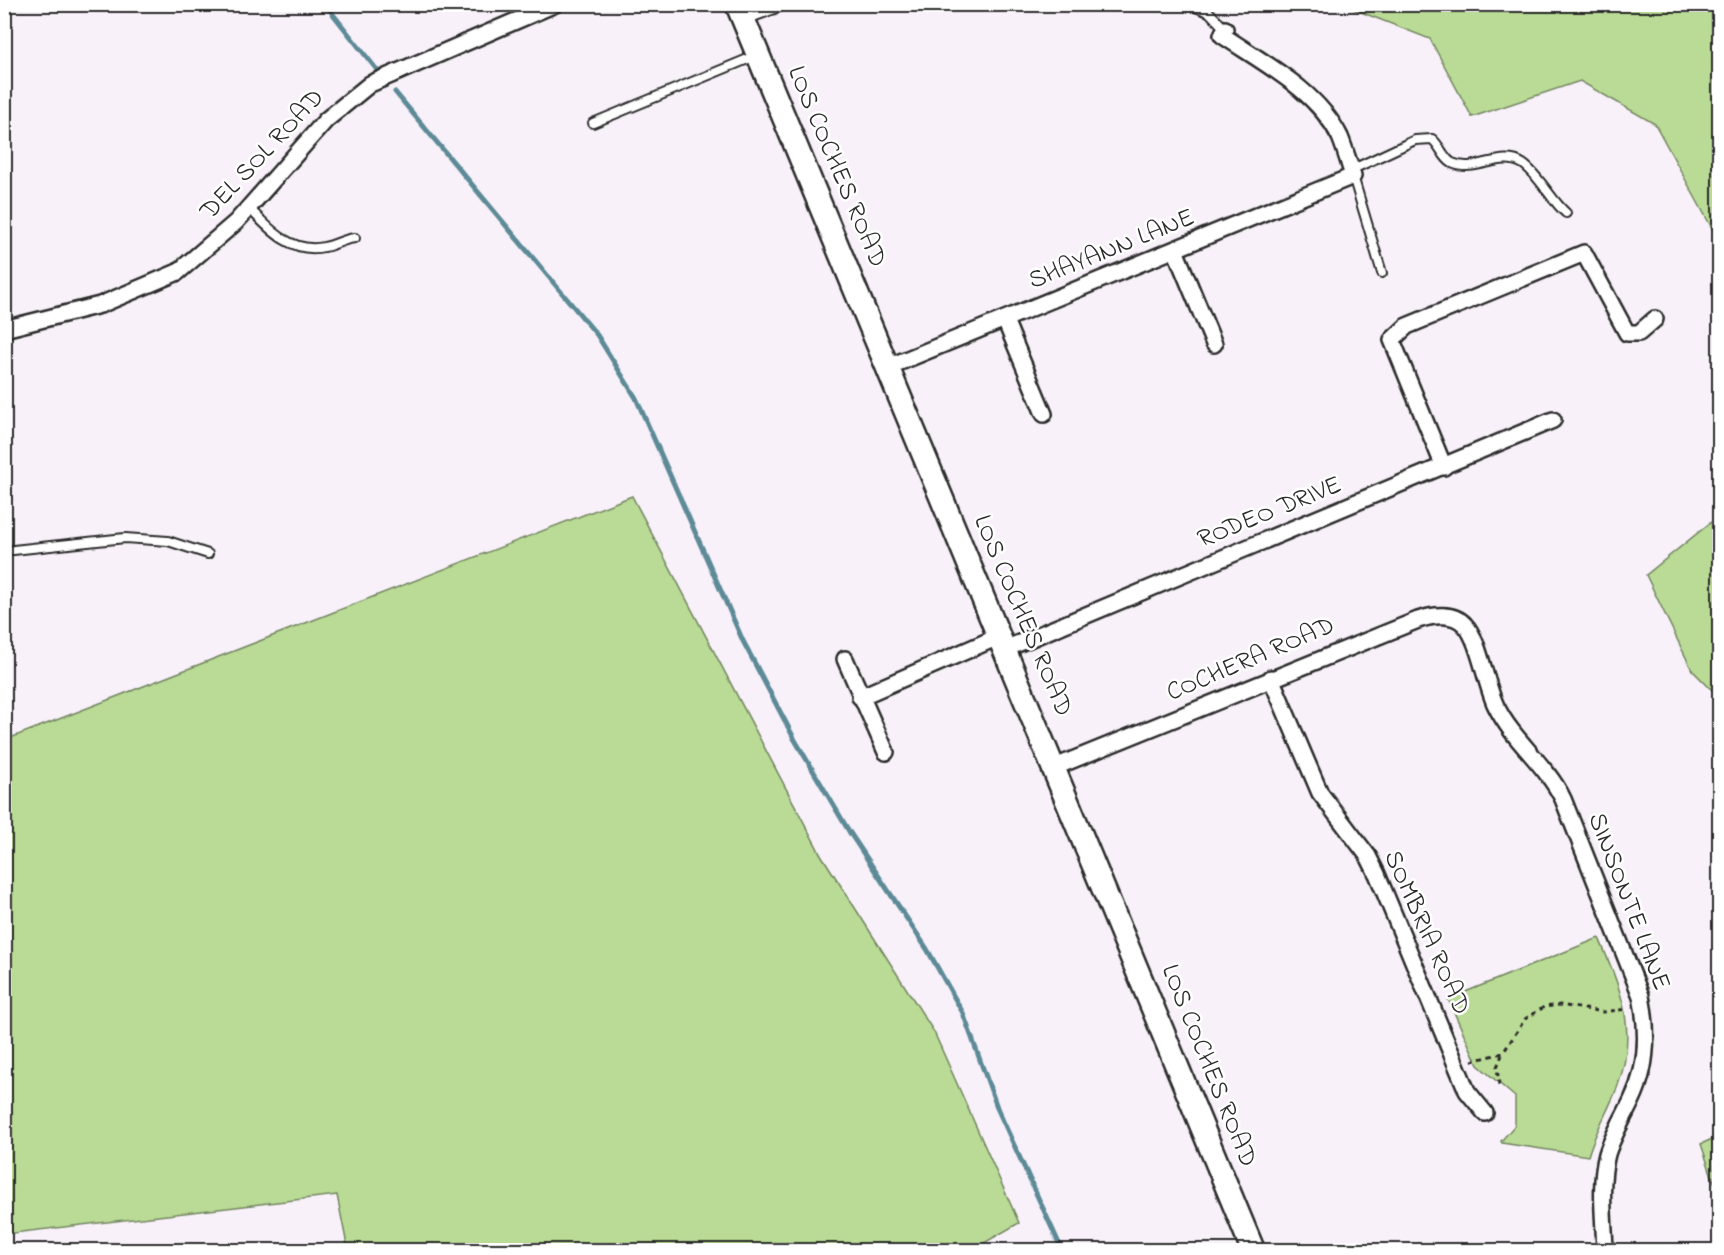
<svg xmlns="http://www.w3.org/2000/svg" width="1724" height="1255" font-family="'Indie Flower',sans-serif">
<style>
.green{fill:#b9db95;stroke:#728360;stroke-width:1.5}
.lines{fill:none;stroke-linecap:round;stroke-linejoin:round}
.stream{stroke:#5d8a97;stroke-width:5}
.lane-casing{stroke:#2b2b2b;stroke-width:12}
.street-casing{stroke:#2b2b2b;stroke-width:20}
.secondary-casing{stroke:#2b2b2b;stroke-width:27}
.path{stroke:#2b2b2b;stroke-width:3;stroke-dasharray:4.5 4.5;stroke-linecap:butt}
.lane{stroke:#fff;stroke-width:8}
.street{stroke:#fff;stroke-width:15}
.secondary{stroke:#fff;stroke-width:22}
.labels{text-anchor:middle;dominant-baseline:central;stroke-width:5;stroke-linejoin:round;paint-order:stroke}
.street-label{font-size:26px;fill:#2b2b2b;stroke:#fff}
</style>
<rect width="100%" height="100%" fill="#f8f1f9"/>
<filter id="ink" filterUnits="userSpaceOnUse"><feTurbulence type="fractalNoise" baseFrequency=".0167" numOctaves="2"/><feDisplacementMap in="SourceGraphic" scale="12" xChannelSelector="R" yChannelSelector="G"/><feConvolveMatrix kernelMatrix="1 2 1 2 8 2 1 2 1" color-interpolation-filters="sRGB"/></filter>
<g filter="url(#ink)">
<!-- green -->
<g class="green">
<polygon points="1343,5 1719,5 1719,241 1655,124 1580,81 1472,117 1430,39"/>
<polygon points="632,496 820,853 934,1032 1019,1223 972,1250 348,1250 337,1195 5,1234 5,740"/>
<polygon points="1719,502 1720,697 1719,697 1692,670 1646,575 1716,518"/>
<path d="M 1599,938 C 1621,990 1639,1031 1617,1088 C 1608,1111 1595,1132 1588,1156 L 1502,1143 L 1501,1141 L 1515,1125 L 1515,1097 L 1478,1065 L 1448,999 Z"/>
<polygon points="1719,1136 1719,1197 1701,1144"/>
</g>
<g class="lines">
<!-- stream -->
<g class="stream">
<polyline points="325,4 377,70"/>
<polyline points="395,92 597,335 636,398 743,641 795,740 850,833 927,949 963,1013 998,1110 1062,1250"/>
</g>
<defs>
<g id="lane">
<polyline points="1187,4 1209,12 1225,29"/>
<polyline points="745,20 788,4"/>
<polyline points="593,123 755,56"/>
<path d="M 1351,170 L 1415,140 L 1432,139 C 1440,145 1443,158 1452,163 C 1476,174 1501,150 1523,164 C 1538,174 1551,200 1566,213"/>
<polyline points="1353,176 1382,273"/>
<path d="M 248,207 C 269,229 291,254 324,247 C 335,245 344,239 355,238"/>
<polyline points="4,551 125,538 168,541 208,554"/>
</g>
<g id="street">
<polyline points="1175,250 1214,344"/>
<polyline points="1005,320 1044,414"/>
<polyline points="4,329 100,305 178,272 236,222 326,120 370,84 555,4"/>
<path d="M 888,367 L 1353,176 C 1349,163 1345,149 1340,137 C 1317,90 1263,63 1222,35 L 1225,29"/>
<polyline points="1444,467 1392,340 1407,326 1584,253 1627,333 1639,333 1655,319"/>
<polyline points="1005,649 1553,420"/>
<polyline points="845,659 886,752"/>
<polyline points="1271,678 1320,793 1368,856 1377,874 1467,1091 1485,1113"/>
<polyline points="860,697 1000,636"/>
<path d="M 1055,767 L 1418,620 C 1432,615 1454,612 1465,625 C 1479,639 1486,686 1496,706 C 1513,741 1546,764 1563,799 L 1641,996 C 1648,1030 1648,1067 1632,1100 C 1624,1117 1613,1135 1607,1154 C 1599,1185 1604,1219 1605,1250"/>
</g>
<polyline id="secondary" points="737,4 1253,1250"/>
</defs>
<!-- lane casing -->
<use href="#lane" class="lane-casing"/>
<!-- street casing -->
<use href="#street" class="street-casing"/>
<!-- secondary casing -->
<use href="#secondary" class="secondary-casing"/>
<!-- path -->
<g class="path">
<polyline points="1472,1061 1503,1053 1525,1019 1544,1007 1560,1005 1603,1012 1627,1009"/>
<polyline points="1499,1085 1497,1067 1502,1055"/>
</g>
<!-- lane -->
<use href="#lane" class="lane"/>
<!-- street -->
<use href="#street" class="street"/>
<!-- secondary -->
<use href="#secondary" class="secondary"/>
</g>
</g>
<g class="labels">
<!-- street labels -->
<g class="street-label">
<text transform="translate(263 155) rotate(-47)">DEL SOL ROAD</text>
<text transform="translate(836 167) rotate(67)">LOS COCHES ROAD</text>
<text transform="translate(1112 250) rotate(-22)">SHAYANN LANE</text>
<text transform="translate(1270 513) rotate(-22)">RODEO DRIVE</text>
<text transform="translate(1022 616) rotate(67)">LOS COCHES ROAD</text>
<text transform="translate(1251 660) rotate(-23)">COCHERA ROAD</text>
<text transform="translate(1628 902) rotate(69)">SINSONTE LANE</text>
<text transform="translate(1426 933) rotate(66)">SOMBRIA ROAD</text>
<text transform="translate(1208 1066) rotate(68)">LOS COCHES ROAD</text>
</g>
</g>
<!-- margin -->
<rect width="1724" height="1255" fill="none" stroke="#fff" stroke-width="24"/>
<rect x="12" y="12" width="1700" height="1231" fill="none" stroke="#2b2b2b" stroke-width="2" filter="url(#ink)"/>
</svg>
